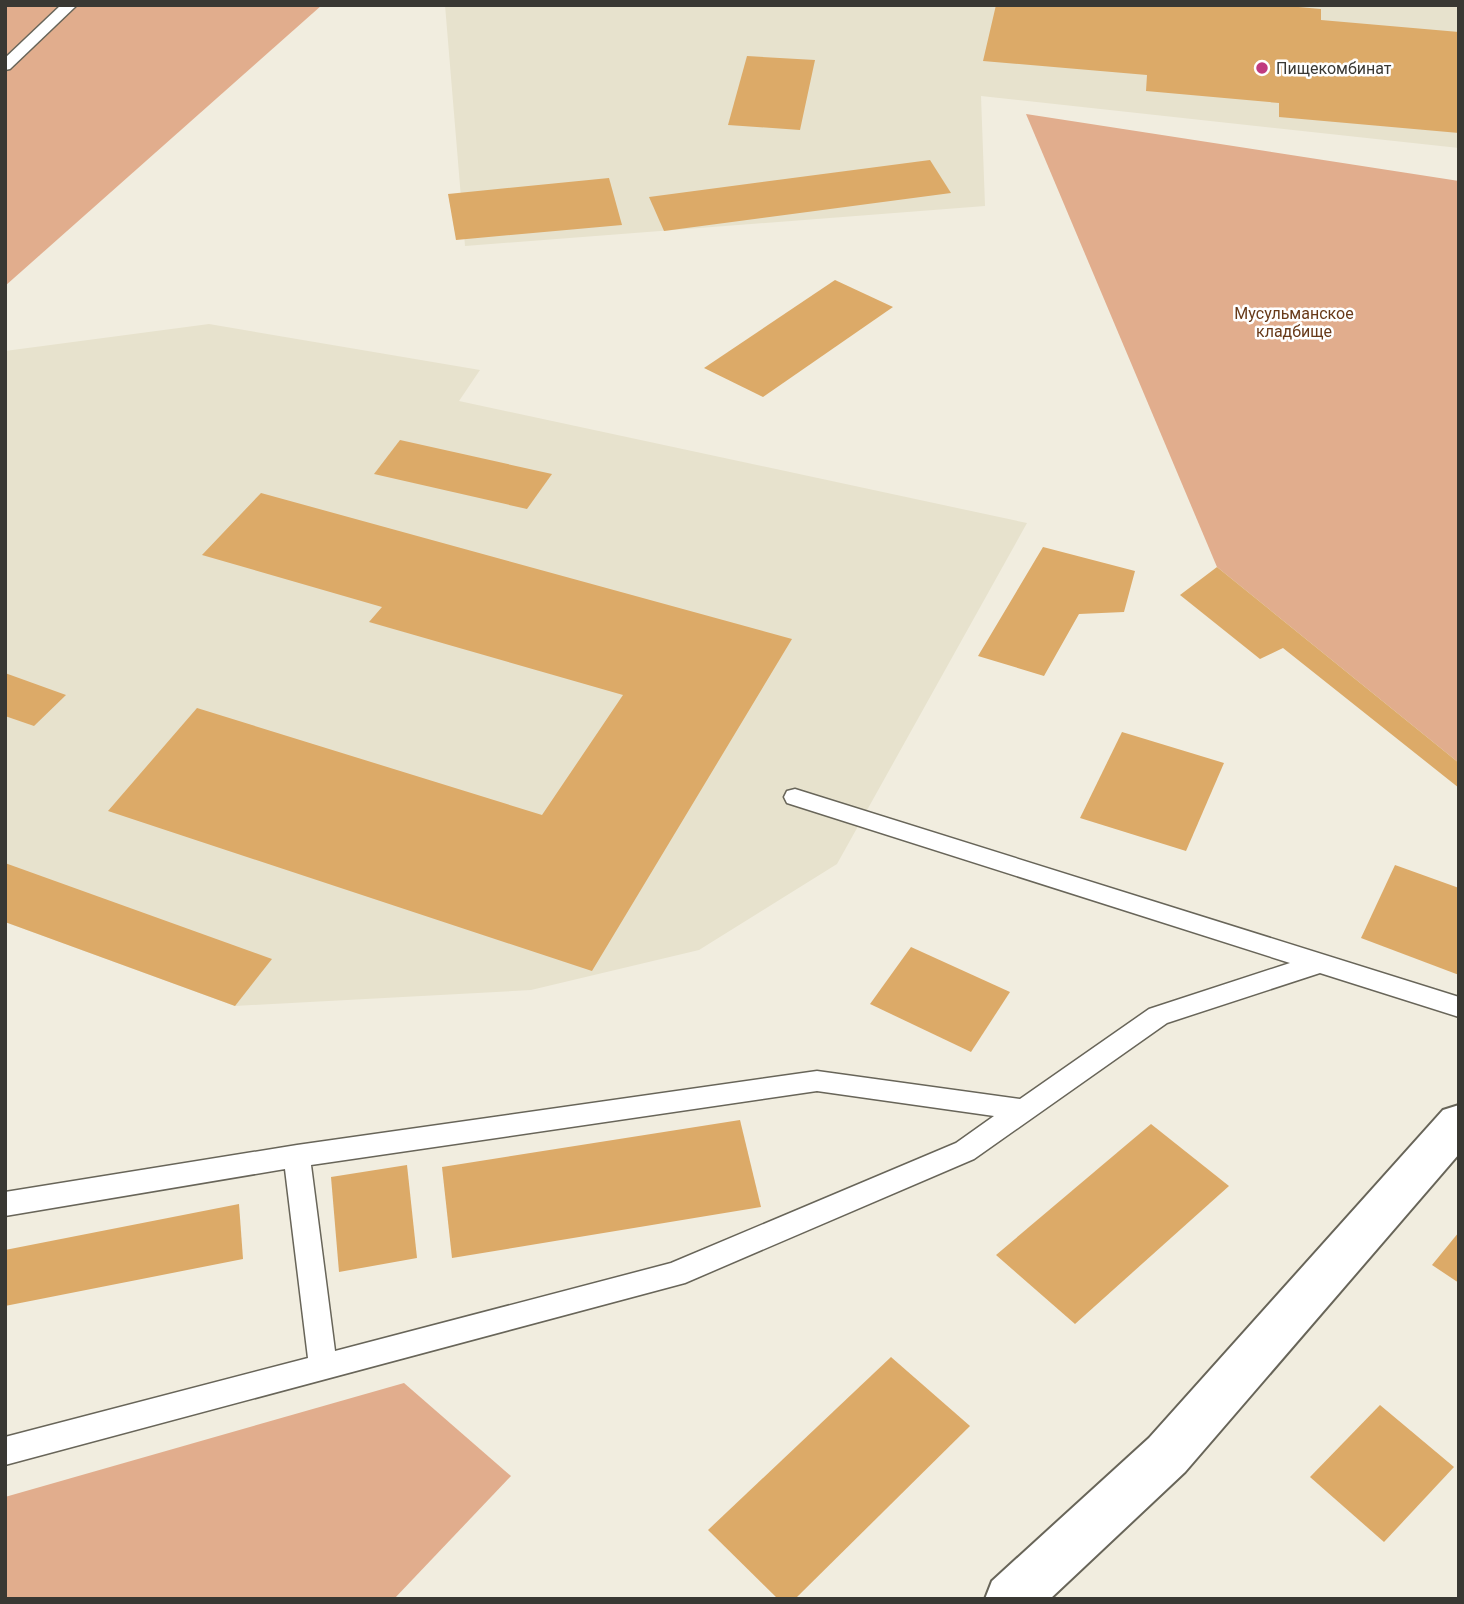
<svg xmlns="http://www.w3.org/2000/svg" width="1464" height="1604" font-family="Roboto,sans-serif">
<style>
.built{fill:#e7e2cd}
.green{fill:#e1ad8d}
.building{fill:#dcaa68}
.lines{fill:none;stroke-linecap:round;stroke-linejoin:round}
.service-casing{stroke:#686559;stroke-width:3}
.minor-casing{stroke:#686559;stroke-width:4}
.service{fill:#fff;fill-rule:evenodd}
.minor{fill:#fff;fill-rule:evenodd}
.poi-dot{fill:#c03b7f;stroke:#fff;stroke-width:2.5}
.labels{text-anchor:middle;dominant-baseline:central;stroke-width:5;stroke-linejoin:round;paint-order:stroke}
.far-poi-label{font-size:16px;fill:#393833;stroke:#fff;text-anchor:start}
.far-park-label{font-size:16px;fill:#683a19;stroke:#fff}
</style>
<rect width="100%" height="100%" fill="#f1eddf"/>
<!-- built -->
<g class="built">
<polygon points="445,5 1459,5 1459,148 981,96 985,206 465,246"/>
<polygon points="209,324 480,370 459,401 1027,523 837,864 699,950 531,990 235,1006 5,922 5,351"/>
</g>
<!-- green -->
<g class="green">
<polygon points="5,5 322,5 5,286"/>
<polygon points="1026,114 1459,181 1459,763 1217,567"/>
<polygon points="404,1383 511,1476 394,1599 5,1599 5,1497"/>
</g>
<!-- building -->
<g class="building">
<polygon points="996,5 1276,5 1321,9 1321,20 1459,32 1459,133 1279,117 1279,103 1146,91 1147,75 983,61"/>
<polygon points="747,56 815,60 800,130 728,125"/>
<polygon points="930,160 951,193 664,231 649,197"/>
<polygon points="609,178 622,225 456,240 448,194"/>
<polygon points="835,280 893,307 763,397 704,368"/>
<polygon points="400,440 552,474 527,509 374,474"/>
<polygon points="261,493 792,639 592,971 108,811 197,708 542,815 623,695 369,622 382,607 202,555"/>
<polygon points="1043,547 1135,571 1124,612 1079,614 1044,676 978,656"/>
<polygon points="1217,567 1459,763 1459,788 1283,648 1260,659 1180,595"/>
<polygon points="5,673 66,695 34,726 5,716"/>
<polygon points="1122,732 1224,763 1186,851 1080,818"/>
<polygon points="5,863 272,959 235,1006 5,922"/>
<polygon points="1395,865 1459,888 1459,975 1361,938"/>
<polygon points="911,947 1010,992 971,1052 870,1004"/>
<polygon points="740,1120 761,1207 452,1258 442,1167"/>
<polygon points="1151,1124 1229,1186 1075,1324 996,1255"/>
<polygon points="407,1165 417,1258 339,1272 331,1177"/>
<polygon points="239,1204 243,1259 5,1306 5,1250"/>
<polygon points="1459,1232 1459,1283 1432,1265"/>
<polygon points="891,1357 970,1426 795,1599 778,1599 708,1530"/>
<polygon points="1380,1405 1454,1467 1384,1542 1310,1477"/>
</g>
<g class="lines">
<defs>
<g id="service">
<polygon points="61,5 77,5 10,69 5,70 5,58"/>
<path d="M 795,789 L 1459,997 L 1459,1017 L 1320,973 L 1167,1023 L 974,1159 L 685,1283 L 5,1465 L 5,1437 L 308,1358 L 285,1169 L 5,1216 L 5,1192 L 297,1145 L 817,1071 L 1020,1099 L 1149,1009 L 1290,963 L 787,803 L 784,797 L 787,791 ZM 817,1091 L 994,1116 L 956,1143 L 671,1263 L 335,1351 L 311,1165 Z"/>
</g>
<polygon id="minor" points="1459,1105 1459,1154 1185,1472 1050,1599 985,1599 992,1581 1149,1438 1443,1110"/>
</defs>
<!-- service casing -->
<use href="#service" class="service-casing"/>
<!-- minor casing -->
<use href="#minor" class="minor-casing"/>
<!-- service -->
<use href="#service" class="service"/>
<!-- minor -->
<use href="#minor" class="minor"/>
</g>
<!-- markers -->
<circle class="poi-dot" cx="1262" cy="68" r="7"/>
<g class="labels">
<!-- far-poi labels -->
<g class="far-poi-label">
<text x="1276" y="68">Пищекомбинат</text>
</g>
<!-- far-park labels -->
<g class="far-park-label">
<text x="1294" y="313">Мусульманское<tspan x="1294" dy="18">кладбище</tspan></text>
</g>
</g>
<!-- border -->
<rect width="1464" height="1604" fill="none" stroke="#393833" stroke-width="14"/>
</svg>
